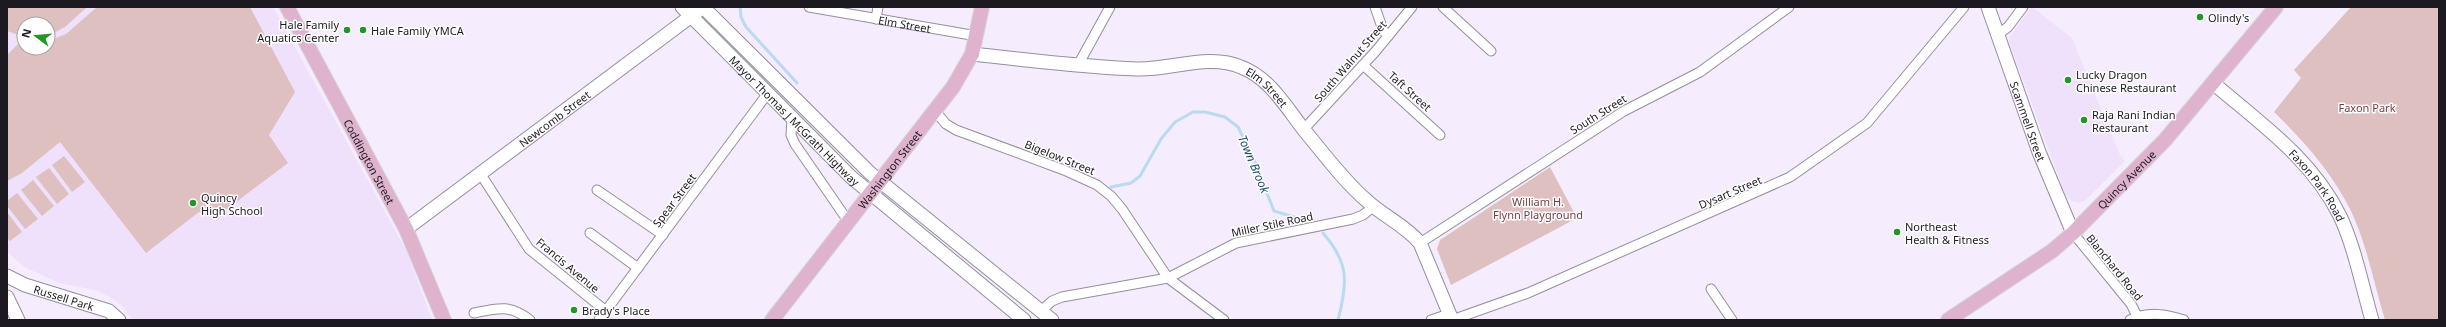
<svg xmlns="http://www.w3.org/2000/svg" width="2446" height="327" font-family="'Noto Sans',sans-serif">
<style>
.built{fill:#efe1fc;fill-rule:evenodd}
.green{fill:#dec0c1}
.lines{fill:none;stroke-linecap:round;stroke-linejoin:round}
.stream{stroke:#bad9f3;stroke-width:3}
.street-casing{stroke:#968d9f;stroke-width:11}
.secondary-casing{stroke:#968d9f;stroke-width:15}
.primary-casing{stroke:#d6d6d7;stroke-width:16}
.street{stroke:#fff;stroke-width:9}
.secondary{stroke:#fff;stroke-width:13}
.primary{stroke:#dfb3ce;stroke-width:14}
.poi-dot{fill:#209726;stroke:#fefefe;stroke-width:1.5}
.labels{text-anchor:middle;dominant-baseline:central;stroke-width:3;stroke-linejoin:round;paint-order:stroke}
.poi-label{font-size:11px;fill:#1d1920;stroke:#fefefe;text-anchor:start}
.street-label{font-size:11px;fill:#1d1920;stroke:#fefefe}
.park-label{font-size:11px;fill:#763e43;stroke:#fefefe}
.water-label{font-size:12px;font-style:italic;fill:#1b4e71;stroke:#fefefe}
</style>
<rect width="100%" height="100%" fill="#f5edfd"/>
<!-- built -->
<g class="built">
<path d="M 7,7 L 273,7 L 407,252 L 432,320 L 133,320 L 123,307 L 112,298 L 95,290 L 59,283 L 26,268 L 7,252 ZM 24,24 L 48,24 L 48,48 L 24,48 Z"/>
<polygon points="2032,7 2072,38 2120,155 2125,161 2086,200 2079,203 2071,201 2065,194 2009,42 2010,36"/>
</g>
<!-- green -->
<g class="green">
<polygon points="7,7 87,7 65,27 50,35 48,36 48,24 24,24 24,37 7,31"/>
<polygon points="97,7 250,7 295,92 269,135 288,163 215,218 199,212 146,253 60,142 22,173 7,181 7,55 20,42 24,43 24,48 48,48 48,41 66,34"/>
<path d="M 2351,7 L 2439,7 L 2439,320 L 2385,320 C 2374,284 2367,245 2351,211 C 2333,174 2304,141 2274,112 L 2301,78 L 2294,70 Z"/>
<polygon points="64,156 85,182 72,192 52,165"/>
<polygon points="1550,167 1577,218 1451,285 1437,249 1440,240"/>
<polygon points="49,168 69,194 57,204 36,177"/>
<polygon points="33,180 54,206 42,216 21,190"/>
<polygon points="17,193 38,219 25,229 7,206 7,201"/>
<polygon points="7,212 22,232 10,241 7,238"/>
</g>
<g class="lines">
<!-- stream -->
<g class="stream">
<polyline points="740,7 741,17 746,27 797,83"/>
<polyline points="1111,187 1131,183 1140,176 1161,139 1175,122 1193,112 1205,112 1225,117 1238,127 1254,160 1274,211 1307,221"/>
<path d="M 1323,233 C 1349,263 1348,282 1338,320"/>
</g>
<defs>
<g id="street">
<path id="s1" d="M 809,7 L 977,36"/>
<polyline points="1375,7 1383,30 1388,36"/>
<polyline points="1443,7 1491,51"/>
<polyline points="876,19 878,7"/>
<polyline points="1997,35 2008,27 2023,7"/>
<polyline points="1078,65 1110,7"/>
<polyline points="1363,65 1440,135"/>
<polyline points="935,111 946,124 956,130 1064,170 1097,185 1111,196 1122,209 1168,278 1224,320"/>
<polyline points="792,118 791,135 795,144 848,221"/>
<polyline points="1304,129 1375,52 1412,7"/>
<polyline points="480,173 529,249 606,311"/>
<polyline points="597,190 663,235"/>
<polyline points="590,233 638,268"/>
<polyline points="2073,233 2131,304 2137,316"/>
<polyline points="1420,243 1624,111 1700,72 1789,7"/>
<polyline points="1711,289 1732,320"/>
<polyline points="1041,311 1052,301 1062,297 1168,278 1236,243 1353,219 1363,215 1373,207"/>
<path d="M 474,313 C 498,308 509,304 530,320"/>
<polyline points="599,320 768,93"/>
<polyline points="1431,320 1449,314"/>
<polyline points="1452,320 1528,293 1790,177 1867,123 1964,7"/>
<path d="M 2130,320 C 2148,311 2166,314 2184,320"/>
</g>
<g id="secondary">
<path id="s2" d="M 682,7 L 851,177 L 1024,320"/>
<polyline points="703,7 870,173 1052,320"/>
<path id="s3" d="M 1988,7 L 2039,152 L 2073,233"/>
<path id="s4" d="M 972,54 C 1027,60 1082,67 1137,69 C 1171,70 1209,53 1241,67 C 1270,78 1286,107 1304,130 C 1324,154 1343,180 1366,200 C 1383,216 1405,225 1420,243 L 1452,320"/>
<path id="s5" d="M 2213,83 C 2260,123 2312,159 2340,216 C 2355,248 2362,286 2372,320"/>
<path id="s6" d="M 406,229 L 698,11"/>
<path id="s7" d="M 7,276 L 25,285 L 109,311 L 119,320"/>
<polyline points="7,297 18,320"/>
</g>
<g id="primary">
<path id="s8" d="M 287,7 L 406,229 L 444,320"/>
<path id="s9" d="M 772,320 L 953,87 L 972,54 L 982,7"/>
<path id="s10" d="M 1948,320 L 2052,251 L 2073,233 L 2165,140 L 2276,7"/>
</g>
</defs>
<!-- street casing -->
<use href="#street" class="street-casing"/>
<!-- secondary casing -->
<use href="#secondary" class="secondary-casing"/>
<!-- primary casing -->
<use href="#primary" class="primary-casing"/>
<!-- street -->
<use href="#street" class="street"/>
<!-- secondary -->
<use href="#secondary" class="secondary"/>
<!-- primary -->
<use href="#primary" class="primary"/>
</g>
<!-- markers -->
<g class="poi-dot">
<circle cx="2200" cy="17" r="4"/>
<circle cx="347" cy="30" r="4"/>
<circle cx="363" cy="30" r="4"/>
<circle cx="2068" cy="80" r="4"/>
<circle cx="2084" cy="120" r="4"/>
<circle cx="193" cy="203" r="4"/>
<circle cx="1897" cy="232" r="4"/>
<circle cx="574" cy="310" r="4"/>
</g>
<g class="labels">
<!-- poi labels -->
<g class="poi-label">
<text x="2208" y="17">Olindy's</text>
<text x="339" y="24" text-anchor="end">Hale Family<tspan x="339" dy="13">Aquatics Center</tspan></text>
<text x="371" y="30">Hale Family YMCA</text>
<text x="2076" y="74">Lucky Dragon<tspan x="2076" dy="13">Chinese Restaurant</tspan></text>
<text x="2092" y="114">Raja Rani Indian<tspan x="2092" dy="13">Restaurant</tspan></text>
<text x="201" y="197">Quincy<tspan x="201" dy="13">High School</tspan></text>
<text x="1905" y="226">Northeast<tspan x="1905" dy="13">Health &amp; Fitness</tspan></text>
<text x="582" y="310">Brady's Place</text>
</g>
<!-- street labels -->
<g class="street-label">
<text stroke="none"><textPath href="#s1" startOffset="97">Elm Street</textPath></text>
<text transform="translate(1350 61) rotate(-49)">South Walnut Street</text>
<text stroke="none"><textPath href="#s4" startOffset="304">Elm Street</textPath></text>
<text transform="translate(1410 91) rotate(42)">Taft Street</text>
<text transform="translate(1598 114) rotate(-32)">South Street</text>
<text stroke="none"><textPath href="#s6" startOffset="185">Newcomb Street</textPath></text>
<text stroke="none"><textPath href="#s2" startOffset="160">Mayor Thomas J McGrath Highway</textPath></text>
<text stroke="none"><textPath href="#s3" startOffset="121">Scammell Street</textPath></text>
<text transform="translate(1060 157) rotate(22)">Bigelow Street</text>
<text stroke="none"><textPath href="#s8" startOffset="175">Coddington Street</textPath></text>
<text stroke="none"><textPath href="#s9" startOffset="191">Washington Street</textPath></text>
<text stroke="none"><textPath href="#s10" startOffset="228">Quincy Avenue</textPath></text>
<text stroke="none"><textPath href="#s5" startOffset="147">Faxon Park Road</textPath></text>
<text transform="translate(1730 192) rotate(-23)">Dysart Street</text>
<text transform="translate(674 200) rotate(-53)">Spear Street</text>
<text transform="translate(1272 224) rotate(-12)">Miller Stile Road</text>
<text transform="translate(568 265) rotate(40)">Francis Avenue</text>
<text transform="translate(2115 267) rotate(51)">Blanchard Road</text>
<text stroke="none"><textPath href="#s7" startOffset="61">Russell Park</textPath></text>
</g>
<!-- park labels -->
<g class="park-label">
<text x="2367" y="107">Faxon Park</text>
<text x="1538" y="201">William H.<tspan x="1538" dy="13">Flynn Playground</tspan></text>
</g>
<!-- water labels -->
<g class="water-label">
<text transform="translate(1254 164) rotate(67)">Town Brook</text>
</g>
</g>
<!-- border -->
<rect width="2446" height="327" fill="none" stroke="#1d1920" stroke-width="16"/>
<!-- north arrow -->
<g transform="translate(36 36) rotate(286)"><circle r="19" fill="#fefefe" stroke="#a4a2a5"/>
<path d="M0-3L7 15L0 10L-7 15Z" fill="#209726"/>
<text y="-6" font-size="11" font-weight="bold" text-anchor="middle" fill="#1d1920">N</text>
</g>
</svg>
